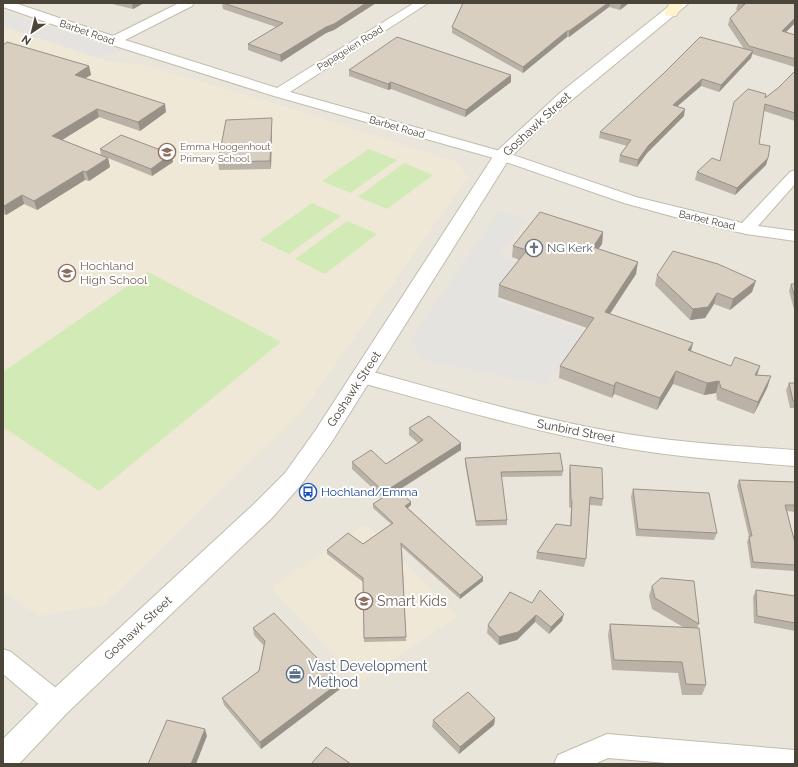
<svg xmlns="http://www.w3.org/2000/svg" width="798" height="767" font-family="Raleway,sans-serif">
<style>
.residential{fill:#eae5da}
.education{fill:#efe8d6}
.green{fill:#d2eab5}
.parking{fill:#e5e3e0}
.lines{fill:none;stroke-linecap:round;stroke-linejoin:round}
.minor-casing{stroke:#c2bbae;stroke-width:2}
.tertiary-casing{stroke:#c2bbae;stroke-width:2}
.secondary-casing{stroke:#d6c79b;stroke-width:2}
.minor{fill:#fff;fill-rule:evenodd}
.tertiary{fill:#fff;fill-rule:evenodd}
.secondary{fill:#fff3cd;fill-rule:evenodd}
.wall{fill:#bab2a6}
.shaded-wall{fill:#979187}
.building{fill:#d8cfc1;stroke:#979187}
.labels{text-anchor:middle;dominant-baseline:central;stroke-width:4;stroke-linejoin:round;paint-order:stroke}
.far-street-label{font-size:10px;fill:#4b4439;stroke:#fff}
.far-education-label{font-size:10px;fill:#785e54;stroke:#fff;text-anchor:start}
.street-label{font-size:12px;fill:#4b4439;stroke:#fff}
.worship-label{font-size:12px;fill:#5b616d;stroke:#fff;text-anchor:start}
.education-label{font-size:12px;fill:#785e54;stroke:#fff;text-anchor:start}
.transit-label{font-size:12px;fill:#164399;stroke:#fff;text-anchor:start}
.near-education-label{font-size:14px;fill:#785e54;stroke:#fff;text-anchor:start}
.near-service-label{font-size:14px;fill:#4e5e75;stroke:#fff;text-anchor:start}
</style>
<rect width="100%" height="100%" fill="#f6f3ec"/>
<!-- residential -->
<rect class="residential" x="3" y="3" width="792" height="761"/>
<!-- education -->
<g class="education">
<polygon points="3,26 110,62 140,64 263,100 455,161 468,177 304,409 103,605 39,616 3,592"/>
<polygon points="366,524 458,616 359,683 271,587"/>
</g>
<!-- green -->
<g class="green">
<polygon points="369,149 397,160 350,193 322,181"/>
<polygon points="404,163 433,175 387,209 358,197"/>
<polygon points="312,203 341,216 289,254 260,240"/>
<polygon points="347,221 377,234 325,274 295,259"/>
<polygon points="148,272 281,342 99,491 3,427 3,372"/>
</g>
<!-- parking -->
<g class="parking">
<polygon points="3,11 121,50 98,58 3,26"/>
<polygon points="499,211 527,221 500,256 520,263 492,298 585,330 547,385 428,361 421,356 410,341"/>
</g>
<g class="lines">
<defs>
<g id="minor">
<polygon points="3,3 15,3 113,36 179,3 194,3 192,6 125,40 277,88 414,3 428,3 290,92 507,153 636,197 742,223 790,172 795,170 795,184 758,226 795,231 795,241 746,234 682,219 624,203 497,159 274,96 109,44 3,7"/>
<path d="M 362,369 C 444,391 525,416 609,431 C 670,442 733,446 795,450 L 795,466 C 733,461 670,457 608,445 C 523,429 439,404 355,381 L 353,376 L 355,371 Z"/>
<polygon points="3,649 11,652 66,696 69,704 66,712 57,715 48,712 3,674"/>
<polygon points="607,734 795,750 795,764 678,764 608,758 595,764 554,764 558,755"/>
</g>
<polygon id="tertiary" points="673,3 689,3 550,118 509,159 331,443 301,485 272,518 67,713 19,764 3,764 3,739 47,695 254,504 285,473 315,431 496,152 561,92"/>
<polygon id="secondary" points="670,3 684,3 676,16 666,16 664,13"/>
</defs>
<!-- minor casing -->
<use href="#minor" class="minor-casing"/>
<!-- tertiary casing -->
<use href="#tertiary" class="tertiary-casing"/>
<!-- secondary casing -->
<use href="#secondary" class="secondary-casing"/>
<!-- minor -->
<use href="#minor" class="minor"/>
<!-- tertiary -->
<use href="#tertiary" class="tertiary"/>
<!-- secondary -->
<use href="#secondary" class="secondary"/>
</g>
<!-- wall -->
<g class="wall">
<polygon points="108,3 144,3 133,9"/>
<polygon points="222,3 376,3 334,30 326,33 281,62 248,50 248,44 276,27 223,9"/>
<polygon points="463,3 629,3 620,10 609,7 569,37 567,37 523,73 452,33 452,27"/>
<polygon points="738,3 795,3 795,23 786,32 795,35 795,67 752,54 751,58 719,92 701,86 677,106 684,116 647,153 637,167 619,162 620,155 627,146 599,138 600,132 744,49 728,25 730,18 738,10 736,10"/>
<polygon points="3,45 89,66 91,75 85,78 166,112 140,131 99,117 62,140 101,156 100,149 171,154 173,162 152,176 108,158 110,167 89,181 85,180 37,210 24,204 6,215 3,214"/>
<polygon points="349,70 511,82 465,117 391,89 388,90 349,76"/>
<polygon points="795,71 795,121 764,111 759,144 768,158 766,165 735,195 695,180 697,172 720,161 765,98 778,88"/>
<polygon points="272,125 271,169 219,170 218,162"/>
<polygon points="603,232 602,244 598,249 636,274 610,314 691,351 731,366 760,366 757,375 771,376 767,388 754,414 717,400 716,393 704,395 673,384 657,410 614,394 612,398 559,378 560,366 587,328 498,297 499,285 519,260 512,257 513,246"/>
<polygon points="657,275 752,292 730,310 714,304 705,318 690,320 655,285"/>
<polygon points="791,284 795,284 795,313 789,291"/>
<polygon points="789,383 795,383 795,408 790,408 786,390"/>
<polygon points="409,428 461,450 398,491 411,502 411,505 408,508 483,577 483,581 460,599 402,547 406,641 364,642 363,582 327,554 327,550 363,544 391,524 373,508 373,504 383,498 352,469 352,462 386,464 418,443 409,435"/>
<polygon points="465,458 563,471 562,476 501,477 507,520 507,525 476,526 465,463"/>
<polygon points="570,465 603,499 602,506 590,505 586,559 584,567 536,559 537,552 570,526 571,508 569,507 569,473"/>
<polygon points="739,480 795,482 795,512 787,511 795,543 795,571 751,568 747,542 749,537 737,486"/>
<polygon points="633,489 717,533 714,540 636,536 631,497"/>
<polygon points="652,586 699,624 697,628 706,685 702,695 682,695 678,673 612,670 608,635 610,624 683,627 652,609 649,596"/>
<polygon points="756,590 795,596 795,631 754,623 753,597"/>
<polygon points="510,592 562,621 549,634 535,622 517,640 499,645 487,633 488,625"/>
<polygon points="253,628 340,689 261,749 224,705 222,698 259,671 264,646 254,635"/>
<polygon points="495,718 494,725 459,754 432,727 433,720"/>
</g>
<!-- shaded-wall -->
<g class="shaded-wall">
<polygon points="132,3 144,3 133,9"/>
<polygon points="366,3 376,3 334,30 326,33 281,62 280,55 326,27"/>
<polygon points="608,3 610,3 609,7 569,37 569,31"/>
<polygon points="622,3 629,3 620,10 621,4"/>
<polygon points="795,18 795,23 780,38 782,31"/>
<polygon points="567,31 567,37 523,73 523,67"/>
<polygon points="753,51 751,58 719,92 721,85"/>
<polygon points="89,66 91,75 77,83 75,75"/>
<polygon points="511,75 511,82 465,117 466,110"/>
<polygon points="702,79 701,86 672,111 673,105"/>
<polygon points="391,82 391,89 388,90 388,84"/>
<polygon points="165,104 166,112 140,131 138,122"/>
<polygon points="97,109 99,117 54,145 52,136"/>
<polygon points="685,109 684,116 647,153 637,167 638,160 648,146"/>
<polygon points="272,118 272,125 271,169 270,161"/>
<polygon points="171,154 173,162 152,176 151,169"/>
<polygon points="108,158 110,167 89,181 86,172"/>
<polygon points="768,158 766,165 735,195 737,188"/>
<polygon points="83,171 85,180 37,210 34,201"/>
<polygon points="22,195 24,204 6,215 4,206"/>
<polygon points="603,232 602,244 591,259 593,247"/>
<polygon points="638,262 636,274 603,324 605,312"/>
<polygon points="756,281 752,292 730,310 733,299"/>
<polygon points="717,293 714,304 705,318 690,320 693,309"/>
<polygon points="693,343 690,355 688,350"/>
<polygon points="760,366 756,378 755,375"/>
<polygon points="676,371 673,384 657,410 660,398"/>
<polygon points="771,376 767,388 754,414 758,402"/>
<polygon points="719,381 716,393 704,395 707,383"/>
<polygon points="616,382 614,394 612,398 614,386"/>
<polygon points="461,443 461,450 384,499 384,492"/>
<polygon points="411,502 411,505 405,510 405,506"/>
<polygon points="483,577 483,581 460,599 460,595"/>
<polygon points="564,614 562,621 549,634 551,627"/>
<polygon points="536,615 535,622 517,640 499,645 499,637"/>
<polygon points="340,682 340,689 261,749 260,742"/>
<polygon points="495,718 494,725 459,754 460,747"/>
<polygon points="205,729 207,736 196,764 191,764"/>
</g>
<!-- building -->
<g class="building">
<polygon points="223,3 366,3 334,24 326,27 280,55 248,44 283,23"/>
<polygon points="463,3 608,3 569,31 567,31 523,67 452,27"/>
<polygon points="738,3 795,3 795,18 782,31 795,35 795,59 749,46 730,18 745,4"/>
<polygon points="397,37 511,75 466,110 391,82 388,84 349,70"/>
<polygon points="700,37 753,51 721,85 702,79 673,105 685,109 648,146 638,160 620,155 631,140 600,132 664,73"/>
<polygon points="7,42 89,66 75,75 165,104 138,122 97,109 52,136 108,158 86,172 83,171 34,201 22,195 4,206 3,206 3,45"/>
<polygon points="795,71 795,113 765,104 759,144 770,146 768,158 737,188 697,172 712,158 720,161 734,102 748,89 766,94 765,98 778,88"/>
<polygon points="272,118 270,161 218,162 226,120"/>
<polygon points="121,135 171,154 151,169 100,149"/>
<polygon points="540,212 603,232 593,247 638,262 605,312 693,343 688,350 731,366 735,357 760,366 755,375 771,376 758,402 721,388 719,381 707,383 676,371 660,398 616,382 614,386 560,366 594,318 499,285 527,250 513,246"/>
<polygon points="673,251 718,264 756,281 733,299 717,293 708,307 693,309 657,275"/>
<polygon points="791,284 795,284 795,298"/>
<polygon points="789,383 795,383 795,401 793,401"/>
<polygon points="429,416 461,443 384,492 352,462 371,450 386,464 423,440 409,428"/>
<polygon points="560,453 563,471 501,472 507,520 476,521 465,458"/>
<polygon points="570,465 602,468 603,499 590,497 586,559 537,552 556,524 571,526 572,501 571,499"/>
<polygon points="739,480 795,482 795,505 785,505 795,543 795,565 753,562 749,536 752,536"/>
<polygon points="396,489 411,502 405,506 483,577 460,595 401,543 406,637 364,638 363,578 327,550 348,533 363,544 393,523 373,504"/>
<polygon points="633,489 709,493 717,533 638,529"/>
<polygon points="661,578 694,581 699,624 655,598 652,586"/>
<polygon points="540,590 564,614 551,627 536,615 518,632 499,637 488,625 510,592 532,603"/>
<polygon points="756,590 795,596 795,623 757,616"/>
<polygon points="274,613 340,682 260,742 222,698 259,671 265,641 253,628"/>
<polygon points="610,624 699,628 706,685 686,684 682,662 614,660"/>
<polygon points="468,692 495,718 460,747 433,720"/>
<polygon points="167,720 205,729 191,764 148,764"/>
<polygon points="326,747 351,764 311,764"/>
</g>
<!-- icons -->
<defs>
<symbol id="school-ring" viewBox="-11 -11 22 22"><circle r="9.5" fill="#fff" stroke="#8d6e63" stroke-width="1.5"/><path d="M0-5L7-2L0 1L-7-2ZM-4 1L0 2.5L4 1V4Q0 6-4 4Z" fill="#8d6e63"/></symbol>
<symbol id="church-ring" viewBox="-11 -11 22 22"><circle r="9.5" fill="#fff" stroke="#6b7280" stroke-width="1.5"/><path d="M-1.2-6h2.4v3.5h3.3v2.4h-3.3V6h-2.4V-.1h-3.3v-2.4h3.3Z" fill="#6b7280"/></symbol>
<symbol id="bus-ring" viewBox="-11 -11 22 22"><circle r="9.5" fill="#fff" stroke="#1a4fb4" stroke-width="1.5"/><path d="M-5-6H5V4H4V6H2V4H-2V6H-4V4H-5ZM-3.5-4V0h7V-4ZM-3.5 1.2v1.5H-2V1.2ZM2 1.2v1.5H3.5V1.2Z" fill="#1a4fb4"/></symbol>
<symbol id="office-ring" viewBox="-11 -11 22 22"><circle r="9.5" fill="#fff" stroke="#5c6f8a" stroke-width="1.5"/><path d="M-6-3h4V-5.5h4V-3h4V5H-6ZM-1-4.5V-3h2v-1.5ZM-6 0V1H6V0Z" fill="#5c6f8a"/></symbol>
</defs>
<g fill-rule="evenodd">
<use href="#school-ring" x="157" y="142" width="20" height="20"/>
<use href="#church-ring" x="524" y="238" width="20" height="20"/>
<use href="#school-ring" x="57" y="263" width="20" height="20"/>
<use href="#bus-ring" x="298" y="482" width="20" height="20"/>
<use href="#school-ring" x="354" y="591" width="20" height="20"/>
<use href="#office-ring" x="285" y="664" width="20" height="20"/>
</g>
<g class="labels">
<!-- far-street labels -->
<g class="far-street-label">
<text transform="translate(87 32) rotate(19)">Barbet Road</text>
<text transform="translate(350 48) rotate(-32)">Papageien Road</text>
<text transform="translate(397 127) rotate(16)">Barbet Road</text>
<text transform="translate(707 220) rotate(13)">Barbet Road</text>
</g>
<!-- far-education labels -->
<g class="far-education-label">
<text x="180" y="146">Emma Hoogenhout<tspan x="180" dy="12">Primary School</tspan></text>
</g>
<!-- street labels -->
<g class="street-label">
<text transform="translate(537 124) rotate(-43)">Goshawk Street</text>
<text transform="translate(354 389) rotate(-57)">Goshawk Street</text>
<text transform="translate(576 431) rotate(11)">Sunbird Street</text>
<text transform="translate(138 628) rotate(-43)">Goshawk Street</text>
</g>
<!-- worship labels -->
<g class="worship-label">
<text x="547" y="248">NG Kerk</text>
</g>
<!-- education labels -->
<g class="education-label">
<text x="80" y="266">Hochland<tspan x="80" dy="14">High School</tspan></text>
</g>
<!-- transit labels -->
<g class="transit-label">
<text x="321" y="492">Hochland/Emma</text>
</g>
<!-- near-education labels -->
<g class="near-education-label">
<text x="377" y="601">Smart Kids</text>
</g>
<!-- near-service labels -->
<g class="near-service-label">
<text x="308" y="666">Vast Development<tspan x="308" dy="16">Method</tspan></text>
</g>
</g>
<!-- border -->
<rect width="798" height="767" fill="none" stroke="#4b4439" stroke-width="8"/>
<!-- north arrow -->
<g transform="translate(32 32) rotate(215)" stroke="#ffffff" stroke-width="3" paint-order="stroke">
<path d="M0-3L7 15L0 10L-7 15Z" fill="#4b4439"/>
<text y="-6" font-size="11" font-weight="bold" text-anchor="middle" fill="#4b4439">N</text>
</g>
</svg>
